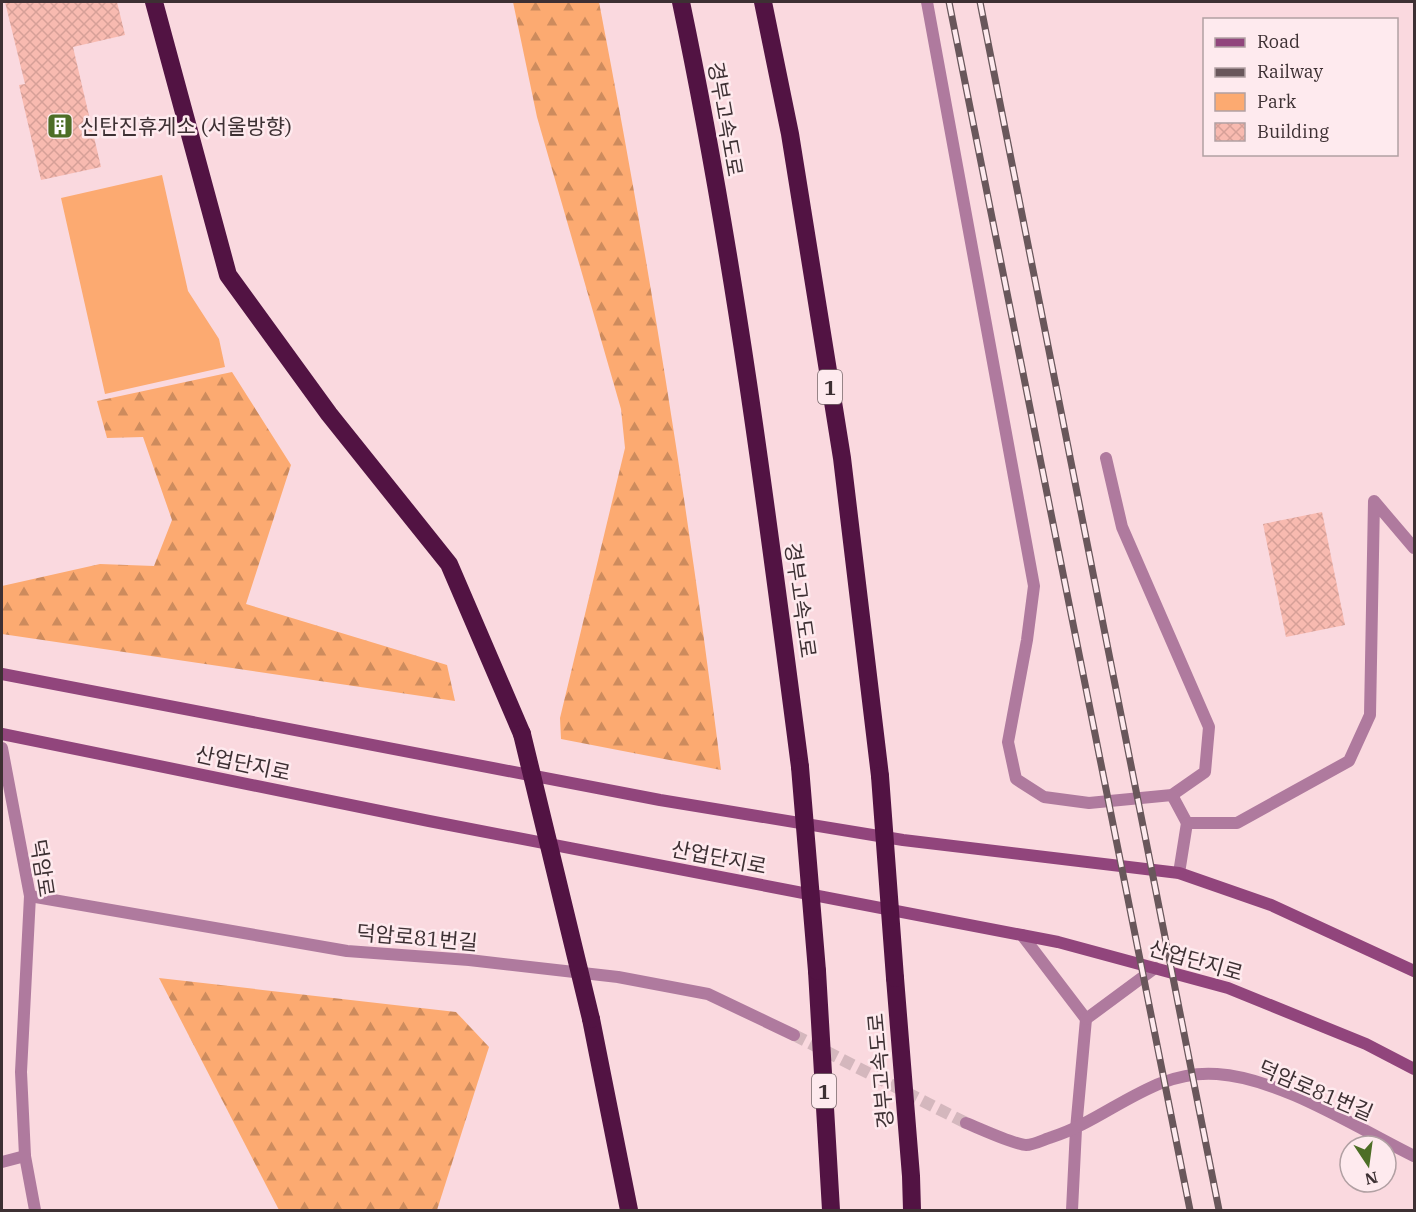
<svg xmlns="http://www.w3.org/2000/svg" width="1416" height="1212" font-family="'IBM Plex Serif','Noto Sans KR',serif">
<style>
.forest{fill:url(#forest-firs)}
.park{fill:#fcaa71}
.building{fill:url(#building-cross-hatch)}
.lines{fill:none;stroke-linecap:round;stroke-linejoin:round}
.minor-tunnel{stroke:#d4b7bd;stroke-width:12;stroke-dasharray:12 6;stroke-linecap:butt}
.service{stroke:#af7a9e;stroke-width:12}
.minor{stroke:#af7a9e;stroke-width:12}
.tertiary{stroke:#af7a9e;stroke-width:12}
.secondary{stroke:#91457c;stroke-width:12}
.motorway{stroke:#521343;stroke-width:18}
.rail-casing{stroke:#69575b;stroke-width:7}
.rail{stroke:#feeaee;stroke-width:4.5;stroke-dasharray:14;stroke-linecap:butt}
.motorway-bridge{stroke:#521343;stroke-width:18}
.labels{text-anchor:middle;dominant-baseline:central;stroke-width:5;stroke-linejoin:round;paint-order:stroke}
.shield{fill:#feeaee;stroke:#77686b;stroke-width:1.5}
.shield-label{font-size:20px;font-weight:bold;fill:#3d3033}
.street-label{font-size:21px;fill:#3d3033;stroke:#feeaee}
.poi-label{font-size:21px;fill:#3d3033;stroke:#feeaee;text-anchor:start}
</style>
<defs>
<pattern id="forest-firs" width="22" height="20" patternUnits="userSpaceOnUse" patternTransform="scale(1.5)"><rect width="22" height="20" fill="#fcaa71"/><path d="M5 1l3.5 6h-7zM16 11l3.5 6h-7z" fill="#cd8b5d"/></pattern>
<pattern id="building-cross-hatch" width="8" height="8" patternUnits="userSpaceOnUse" patternTransform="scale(1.5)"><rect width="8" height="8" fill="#f8bab0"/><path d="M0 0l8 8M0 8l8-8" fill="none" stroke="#d6a098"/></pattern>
</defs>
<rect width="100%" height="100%" fill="#fad9df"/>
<!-- forest -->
<g class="forest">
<path d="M 513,2 L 599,2 C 648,256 689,512 721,770 L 561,739 L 560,718 L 625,448 L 621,409 L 537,117 Z"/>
<polygon points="232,372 291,465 246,604 447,665 455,701 2,634 2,586 100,564 154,566 172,520 143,437 107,438 97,401"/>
<polygon points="159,978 456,1012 489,1047 437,1210 279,1210"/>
</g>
<!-- park -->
<polygon class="park" points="162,175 188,291 219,339 225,367 105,394 61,198"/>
<!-- building -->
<g class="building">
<polygon points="5,2 117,2 125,35 73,47 101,167 41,180 19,85 25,84"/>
<polygon points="1322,512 1345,625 1286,637 1263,524"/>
</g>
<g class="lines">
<!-- minor-tunnel -->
<polyline class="minor-tunnel" points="794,1035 966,1123"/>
<!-- service -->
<g class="service">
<polyline points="927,2 1034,586 1027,640 1008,742 1016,779 1044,797 1089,803 1172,795 1205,772 1209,727 1122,527 1106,458"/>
<polyline points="1172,795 1187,823"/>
<polyline points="1179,873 1187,823 1237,823 1349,761 1370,715 1374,501 1414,548"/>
</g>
<!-- minor -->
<g class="minor">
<polyline points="30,896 347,951 469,960 618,977 708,994 794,1035"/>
<polyline points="1022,935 1086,1019 1076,1129 1072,1210"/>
<polyline points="1086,1019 1155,968"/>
<path d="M 966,1123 C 979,1128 1015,1145 1026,1145 C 1034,1145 1045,1139 1052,1137 C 1109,1119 1153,1069 1217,1074 C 1280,1078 1357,1128 1414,1156"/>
<polyline points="2,1162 25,1156"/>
</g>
<!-- tertiary -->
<polyline class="tertiary" points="2,748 30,896 21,1072 25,1156 35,1210"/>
<!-- secondary -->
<g class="secondary">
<polyline points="2,674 660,800 903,840 1179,873 1271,905 1414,971"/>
<polyline points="2,734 429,821 1058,942 1228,988 1366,1044 1414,1069"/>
</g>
<!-- motorway -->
<g class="motorway">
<polyline points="154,2 228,275 329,414 449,564 522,734"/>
<path d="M 681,2 C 734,254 767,511 800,767"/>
<polyline points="763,2 790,134 842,458 880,776"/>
<polyline points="817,971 831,1210"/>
<polyline points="895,978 911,1176 912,1210"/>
<polyline points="591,1019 629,1210"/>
</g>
<defs>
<g id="rail">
<polyline points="949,2 1190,1210"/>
<polyline points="980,2 1219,1210"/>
</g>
</defs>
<!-- rail casing -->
<use href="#rail" class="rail-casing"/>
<!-- rail -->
<use href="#rail" class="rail"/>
<!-- motorway-bridge -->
<g class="motorway-bridge">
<polyline points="522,734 591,1019"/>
<polyline points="800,767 817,971"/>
<polyline points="880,776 895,978"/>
</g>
</g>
<!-- icons -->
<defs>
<symbol id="building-square" viewBox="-11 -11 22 22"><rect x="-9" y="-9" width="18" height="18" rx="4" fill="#4d6e26" stroke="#feeaee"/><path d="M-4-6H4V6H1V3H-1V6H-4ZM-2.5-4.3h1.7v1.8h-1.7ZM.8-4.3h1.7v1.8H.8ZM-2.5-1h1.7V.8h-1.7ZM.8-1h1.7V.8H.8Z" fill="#fff"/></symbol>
</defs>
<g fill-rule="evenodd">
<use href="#building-square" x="45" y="111" width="30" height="30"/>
</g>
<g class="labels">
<!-- shield labels -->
<g class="shield">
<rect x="818" y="370" width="24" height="34" rx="4.5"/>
<rect x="812" y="1074" width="24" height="34" rx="4.5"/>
</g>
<g class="shield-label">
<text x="830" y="387">1</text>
<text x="824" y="1091">1</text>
</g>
<!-- street labels -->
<g class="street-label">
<text transform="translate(726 119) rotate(80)">경부고속도로</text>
<text transform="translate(801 600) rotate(82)">경부고속도로</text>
<text transform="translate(243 763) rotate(12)">산업단지로</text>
<text transform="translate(719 857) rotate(11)">산업단지로</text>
<text transform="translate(43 868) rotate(81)">덕암로</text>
<text transform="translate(417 937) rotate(5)">덕암로81번길</text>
<text transform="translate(1196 960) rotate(16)">산업단지로</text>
<text transform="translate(880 1071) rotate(-95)">경부고속도로</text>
<text transform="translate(1316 1090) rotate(23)">덕암로81번길</text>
</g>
<!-- poi labels -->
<g class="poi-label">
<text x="80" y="126">신탄진휴게소 (서울방향)</text>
</g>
</g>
<!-- border -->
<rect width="1416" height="1212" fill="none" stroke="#3d3033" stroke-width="6"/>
<!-- legend -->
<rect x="1203" y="18" width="195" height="138" fill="#feeaee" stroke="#b1a0a3" stroke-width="1.5"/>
<rect x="1215" y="38" width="30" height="9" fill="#91457c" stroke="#b1a0a3" stroke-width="1.5"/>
<text x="1257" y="48" font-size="18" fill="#3d3033">Road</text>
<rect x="1215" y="68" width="30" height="9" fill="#69575b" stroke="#b1a0a3" stroke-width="1.5"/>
<text x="1257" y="78" font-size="18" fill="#3d3033">Railway</text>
<rect x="1215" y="93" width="30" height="18" fill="#fcaa71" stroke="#b1a0a3" stroke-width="1.5"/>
<text x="1257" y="108" font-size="18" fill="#3d3033">Park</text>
<rect x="1215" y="123" width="30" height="18" fill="url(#building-cross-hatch)" stroke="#b1a0a3" stroke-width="1.5"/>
<text x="1257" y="138" font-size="18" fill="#3d3033">Building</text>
<!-- north arrow -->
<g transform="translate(1368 1164) rotate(167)"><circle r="28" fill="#feeaee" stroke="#b1a0a3" stroke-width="1.5"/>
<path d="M0-4.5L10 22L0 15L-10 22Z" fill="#4d6e26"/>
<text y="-9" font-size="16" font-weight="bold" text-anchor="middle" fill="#3d3033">N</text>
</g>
</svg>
